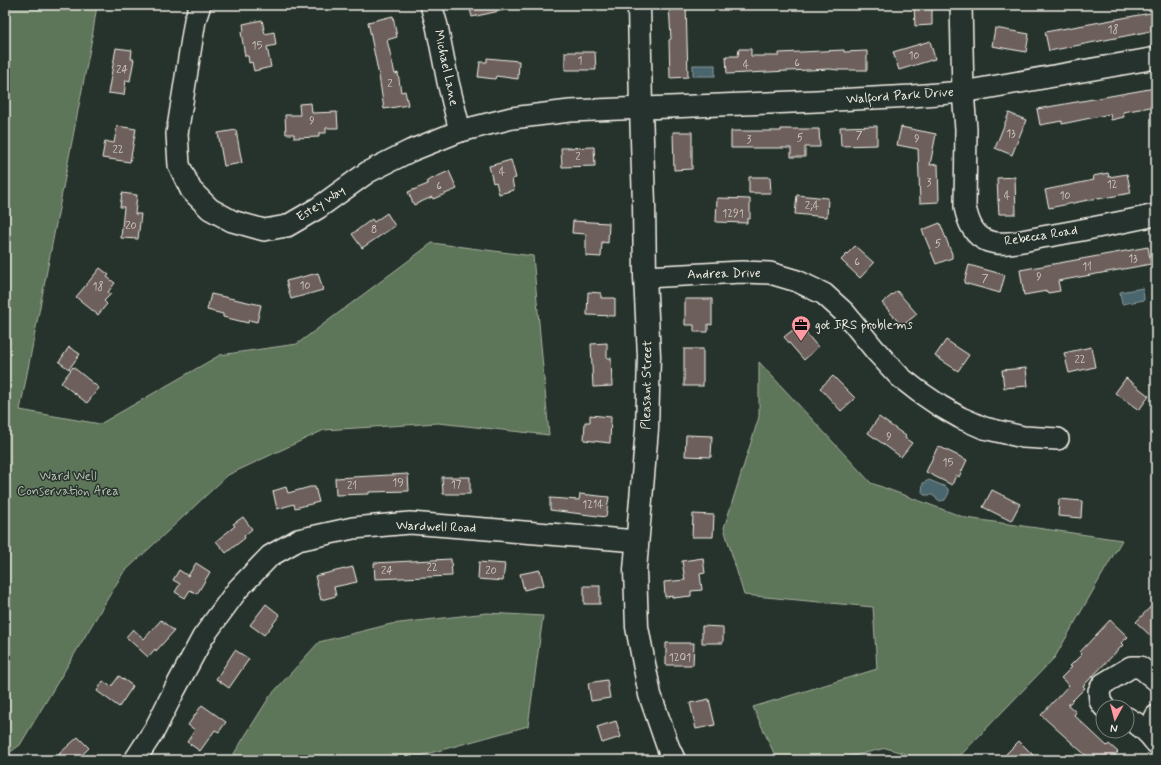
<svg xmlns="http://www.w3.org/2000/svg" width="1161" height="765" font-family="Mynerve,sans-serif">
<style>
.green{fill:#5d7458;stroke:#a8b2a0}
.water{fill:#48656e;stroke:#8d9d9f}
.building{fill:#6d615c;stroke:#f4f1e8}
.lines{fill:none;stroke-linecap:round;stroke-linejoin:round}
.minor-casing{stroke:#f4f1e8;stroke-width:24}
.major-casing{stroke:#f4f1e8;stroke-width:25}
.minor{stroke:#26332d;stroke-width:21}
.major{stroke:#26332d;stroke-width:22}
.labels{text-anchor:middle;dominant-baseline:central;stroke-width:3;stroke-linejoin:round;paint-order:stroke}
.number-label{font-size:11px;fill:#d2cdc5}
.street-label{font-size:13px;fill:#f4f1e8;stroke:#26332d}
.poi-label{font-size:13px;fill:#f4f1e8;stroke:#26332d;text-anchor:start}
.park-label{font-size:13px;fill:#b8bfae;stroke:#26332d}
</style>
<rect width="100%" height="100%" fill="#26332d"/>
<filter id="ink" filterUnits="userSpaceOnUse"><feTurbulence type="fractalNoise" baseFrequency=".025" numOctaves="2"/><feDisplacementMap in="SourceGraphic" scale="8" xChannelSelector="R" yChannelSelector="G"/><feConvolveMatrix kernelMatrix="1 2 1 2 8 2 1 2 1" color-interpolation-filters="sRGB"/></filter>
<g filter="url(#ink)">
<!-- green -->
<g class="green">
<polygon points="5,5 97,5 92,38 20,410 100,424 220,355 297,344 432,243 533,256 549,435 438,423 324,430 228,475 123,573 20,745 5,756"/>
<polygon points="759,362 871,483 966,518 1122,540 1055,657 956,760 925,760 886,748 836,760 777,760 753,707 877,669 873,607 744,595 724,528 759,417"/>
<polygon points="487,613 543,616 528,726 416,757 413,760 230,760 270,696 319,642 391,624"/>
</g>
<!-- water -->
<g class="water">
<rect x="693" y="65" width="22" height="11"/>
<polygon points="1143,288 1144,300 1122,304 1120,292"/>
<polygon points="929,480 946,487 948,489 949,493 945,500 940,501 932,495 924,495 922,492 923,483"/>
</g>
<!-- building -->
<g class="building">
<polygon points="469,5 503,5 504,10 472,17"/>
<polygon points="669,5 686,5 688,77 670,78 669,40 671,39"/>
<polygon points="914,5 932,5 932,25 915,26"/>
<polygon points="1156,12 1156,30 1049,51 1045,32"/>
<polygon points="393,16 397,37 387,40 395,74 398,73 401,92 405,91 408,105 384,109 379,76 368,22"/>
<polygon points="262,20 265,34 274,32 276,45 267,47 271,67 254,71 252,62 249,63 248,56 245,56 241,32 244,31 243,24"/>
<polygon points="995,28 1029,34 1026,52 992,46"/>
<polygon points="930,41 935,59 899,70 893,52"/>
<polygon points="116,48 132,50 131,59 134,59 130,81 126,80 124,95 108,93"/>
<polygon points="739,49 751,49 751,56 779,56 779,53 844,50 844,52 867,51 867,70 838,70 830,69 727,74 726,56 738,56"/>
<polygon points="565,52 595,52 596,70 565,70"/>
<polygon points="487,58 519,61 518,79 496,76 495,79 478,77 480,62 487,62"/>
<polygon points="1155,88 1156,94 1156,106 1123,112 1124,117 1111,120 1110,114 1062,124 1062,121 1040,125 1037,109"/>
<polygon points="311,103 312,113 337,112 338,128 326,128 326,133 319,133 319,137 294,138 294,134 286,134 285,115 300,115 299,104"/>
<polygon points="1009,113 1026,120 1012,155 995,148"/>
<polygon points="117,126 136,129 130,162 102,158 105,141 114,143"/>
<polygon points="877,126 877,145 841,146 840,127"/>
<polygon points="901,127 936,134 930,165 938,164 939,202 920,203 918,149 897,145"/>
<polygon points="781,129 819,129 820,147 805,147 805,157 791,157 791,148 731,148 731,131 781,131"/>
<polygon points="236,130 242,163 224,166 218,133"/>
<polygon points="673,132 692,132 692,169 674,170"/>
<polygon points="594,147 595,166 562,167 561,148"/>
<polygon points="511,160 516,178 512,179 514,190 499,194 496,182 493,183 489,166"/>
<polygon points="449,171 457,189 433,199 432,197 414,205 408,192 428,184 427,181"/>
<polygon points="1108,173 1109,177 1127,174 1131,193 1098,199 1098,198 1049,208 1045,190 1094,180 1093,176"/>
<polygon points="749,177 770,177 771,193 749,193"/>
<polygon points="1015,177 1016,214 999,214 998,200 1000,200 998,200 997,178"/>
<polygon points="122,193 137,195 135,214 141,214 138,239 121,238 124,207 120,207"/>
<polygon points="797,195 828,198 827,217 795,214"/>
<polygon points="717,198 750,199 750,219 747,219 747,223 716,222"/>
<polygon points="387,213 395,226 362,248 352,234 372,219 374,222"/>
<polygon points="573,221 609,223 608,243 602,242 601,257 586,256 586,234 572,233"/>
<polygon points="940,223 952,254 952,258 936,264 922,230"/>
<polygon points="855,246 874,263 860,278 841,260"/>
<polygon points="1148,247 1151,264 1058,281 1060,291 1048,293 1047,291 1024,295 1020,270"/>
<polygon points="969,265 1005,275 1000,293 964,283"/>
<polygon points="100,268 109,275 107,277 115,283 108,292 111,294 104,301 107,304 98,315 76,297"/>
<polygon points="318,273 323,290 291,299 286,281"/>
<polygon points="897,291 917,314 902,326 882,303"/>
<polygon points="588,292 601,293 601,298 615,298 615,316 587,315"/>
<polygon points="211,294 261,305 257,322 249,320 248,323 223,317 223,314 207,310"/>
<polygon points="685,299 712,299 712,325 708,324 708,332 694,332 694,325 685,325"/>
<polygon points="799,325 818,347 804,360 784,337"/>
<polygon points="946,340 969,355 958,371 935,356"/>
<polygon points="607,343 607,358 611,358 612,386 593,387 591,344"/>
<polygon points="69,347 80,354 69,369 59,362"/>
<polygon points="1091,347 1095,367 1069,373 1064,353"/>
<rect x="684" y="349" width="19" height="37"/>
<polygon points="73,367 99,388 87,403 61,383"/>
<polygon points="1026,368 1028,386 1004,388 1002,370"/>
<polygon points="833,376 855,398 841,411 820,388"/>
<polygon points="1126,378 1149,396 1139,410 1115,393"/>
<polygon points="590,415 611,417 610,443 584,440 585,422 590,422"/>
<polygon points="879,417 906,436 905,438 912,443 901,457 868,433"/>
<polygon points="686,435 712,436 711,457 685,456"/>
<polygon points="938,446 967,460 959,477 956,475 952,485 926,472"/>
<polygon points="408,474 409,491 369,492 369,494 336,495 335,478"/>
<polygon points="442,477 470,477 470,494 443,494"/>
<polygon points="286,487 288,493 310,487 315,487 319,502 295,508 294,504 277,509 273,491"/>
<polygon points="992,490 1020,504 1011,521 983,507"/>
<polygon points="580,494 609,497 606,517 550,510 550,498 579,500"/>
<polygon points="1059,499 1082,501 1081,518 1058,516"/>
<polygon points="693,514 714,515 713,537 692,537"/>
<polygon points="243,517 252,529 244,536 245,538 226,553 216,541 235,526 233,524"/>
<polygon points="703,558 705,573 700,574 702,590 691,591 691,596 673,598 673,596 665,597 664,582 685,580 682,561"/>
<polygon points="451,559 452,576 375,579 374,563"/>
<polygon points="479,562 505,564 503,581 478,579"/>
<polygon points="196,563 210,572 197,594 190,590 185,598 175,592 180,584 173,580 179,570 188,576"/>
<polygon points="353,567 357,582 334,587 336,596 321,600 315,576"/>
<polygon points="540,570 544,585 524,590 520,574"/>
<rect x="584" y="586" width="16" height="18"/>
<polygon points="1156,601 1156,641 1136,622"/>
<polygon points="266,604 280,615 264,635 250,625"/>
<polygon points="161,620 174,631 156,651 155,649 148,657 126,637 133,629 144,639"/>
<polygon points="1110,620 1128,637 1121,643 1123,645 1083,686 1085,688 1068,705 1076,712 1074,715 1107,746 1109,744 1118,752 1111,760 1091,760 1041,715 1069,685 1061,678 1072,667 1070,666 1082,654 1080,652"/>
<polygon points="702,626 723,627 723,643 702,643"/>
<polygon points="666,643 694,643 693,665 666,665"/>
<polygon points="235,650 249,659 229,688 216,679"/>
<polygon points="119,676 133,686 119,707 97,691 103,681 111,687"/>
<polygon points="607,680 610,698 591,701 588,683"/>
<polygon points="709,699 715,725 696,729 690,703"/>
<polygon points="202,705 226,722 219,732 215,730 200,751 187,742 195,730 188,725"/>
<polygon points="616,721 621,737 602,743 597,727"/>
<polygon points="78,737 89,748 77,760 65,760 59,754"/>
<polygon points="1019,741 1038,760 1000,760"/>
</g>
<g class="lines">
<defs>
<g id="minor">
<polyline points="200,5 195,20 177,134 179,165 191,190 210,209 232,221 264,230 287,226 318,208 368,172 410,151 460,131 512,118 570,111 816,101 912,96 963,92 1156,58"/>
<polyline points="431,5 437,26 448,82 460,131"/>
<path d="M 961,5 L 963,92 L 966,129 L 965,207 C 968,221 973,236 988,241 C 1004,247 1025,240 1042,237 C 1080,231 1118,223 1156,215"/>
<polyline points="645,277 742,272 770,273 797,281 824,294 845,313 875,350 900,377 918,391 940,406 961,418 984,428 1023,437 1058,439"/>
<polyline points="1104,707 1100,701 1099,691 1103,684 1131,667 1140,667 1156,680"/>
<path d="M 1127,718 C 1139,724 1148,732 1156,743"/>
<polyline points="1148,732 1156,716"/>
<polyline points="135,760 155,729 174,691 203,637 238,589 270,556 298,540 353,528 410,523 637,541"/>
</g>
<polyline id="major" points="639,5 641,108 644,204 645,277 649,356 647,429 635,570 637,627 650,695 668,747 674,760"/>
</defs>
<!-- minor casing -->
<use href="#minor" class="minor-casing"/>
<!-- major casing -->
<use href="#major" class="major-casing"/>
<!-- minor -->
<use href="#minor" class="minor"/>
<!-- major -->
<use href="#major" class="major"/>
</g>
</g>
<!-- icons -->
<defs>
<symbol id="office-pin" viewBox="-11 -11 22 30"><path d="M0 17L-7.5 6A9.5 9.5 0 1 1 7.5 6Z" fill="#ff9aa2" stroke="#26332d"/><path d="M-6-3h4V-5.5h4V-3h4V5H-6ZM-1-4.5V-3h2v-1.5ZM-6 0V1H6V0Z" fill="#111"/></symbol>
</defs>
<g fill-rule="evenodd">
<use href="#office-pin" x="790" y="314" width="22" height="30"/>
</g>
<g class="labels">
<!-- number labels -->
<g class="number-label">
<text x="1113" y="30">18</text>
<text x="257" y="46">15</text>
<text x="914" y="56">10</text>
<text x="580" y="61">1</text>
<text x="797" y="63">6</text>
<text x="746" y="65">4</text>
<text x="122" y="70">24</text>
<text x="390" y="84">2</text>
<text x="312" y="121">9</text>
<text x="1011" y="134">13</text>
<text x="859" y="136">7</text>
<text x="800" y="138">5</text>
<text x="917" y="139">9</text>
<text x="749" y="140">3</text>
<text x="118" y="150">22</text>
<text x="578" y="157">2</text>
<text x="502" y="172">4</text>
<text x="929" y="183">3</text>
<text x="1112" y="185">12</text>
<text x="439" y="186">6</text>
<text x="1007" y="196">4</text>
<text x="1065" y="196">10</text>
<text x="812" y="206">2;4</text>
<text x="733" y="214">1291</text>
<text x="131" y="226">20</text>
<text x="374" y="230">8</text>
<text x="938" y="244">5</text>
<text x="1133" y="259">13</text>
<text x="857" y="262">6</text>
<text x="1087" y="267">11</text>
<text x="1039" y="277">9</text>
<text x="985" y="279">7</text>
<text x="305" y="286">10</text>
<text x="98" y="287">18</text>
<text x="1080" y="360">22</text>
<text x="889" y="437">9</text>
<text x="948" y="463">15</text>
<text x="398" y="483">19</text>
<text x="456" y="485">17</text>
<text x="352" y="486">21</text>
<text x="593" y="505">1214</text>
<text x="432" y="568">22</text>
<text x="387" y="571">24</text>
<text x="491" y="571">20</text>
<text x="680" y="658">1201</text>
</g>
<!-- street labels -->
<g class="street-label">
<text transform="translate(446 68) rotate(78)">Michael Lane</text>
<text transform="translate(900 96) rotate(-4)">Walford Park Drive</text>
<text transform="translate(321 204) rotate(-33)">Estey Way</text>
<text transform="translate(1041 236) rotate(-9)">Rebecca Road</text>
<text transform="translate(724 274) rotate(-1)">Andrea Drive</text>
<text transform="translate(647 385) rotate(-89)">Pleasant Street</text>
<text transform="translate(436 527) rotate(2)">Wardwell Road</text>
</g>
<!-- poi labels -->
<g class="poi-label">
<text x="815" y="325">got IRS problems</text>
</g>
<!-- park labels -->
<g class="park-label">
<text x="68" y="476">Ward Well<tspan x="68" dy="15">Conservation Area</tspan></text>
</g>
</g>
<!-- margin -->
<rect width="1161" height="765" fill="none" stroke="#26332d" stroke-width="20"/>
<rect x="10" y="10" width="1141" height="745" fill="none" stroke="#f4f1e8" stroke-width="1.5" filter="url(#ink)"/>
<!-- north arrow -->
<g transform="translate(1115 719) rotate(187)"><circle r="19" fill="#26332d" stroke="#787f78"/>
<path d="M0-3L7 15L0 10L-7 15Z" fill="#ff9aa2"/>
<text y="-6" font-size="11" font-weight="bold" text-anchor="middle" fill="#f4f1e8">N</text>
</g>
</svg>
